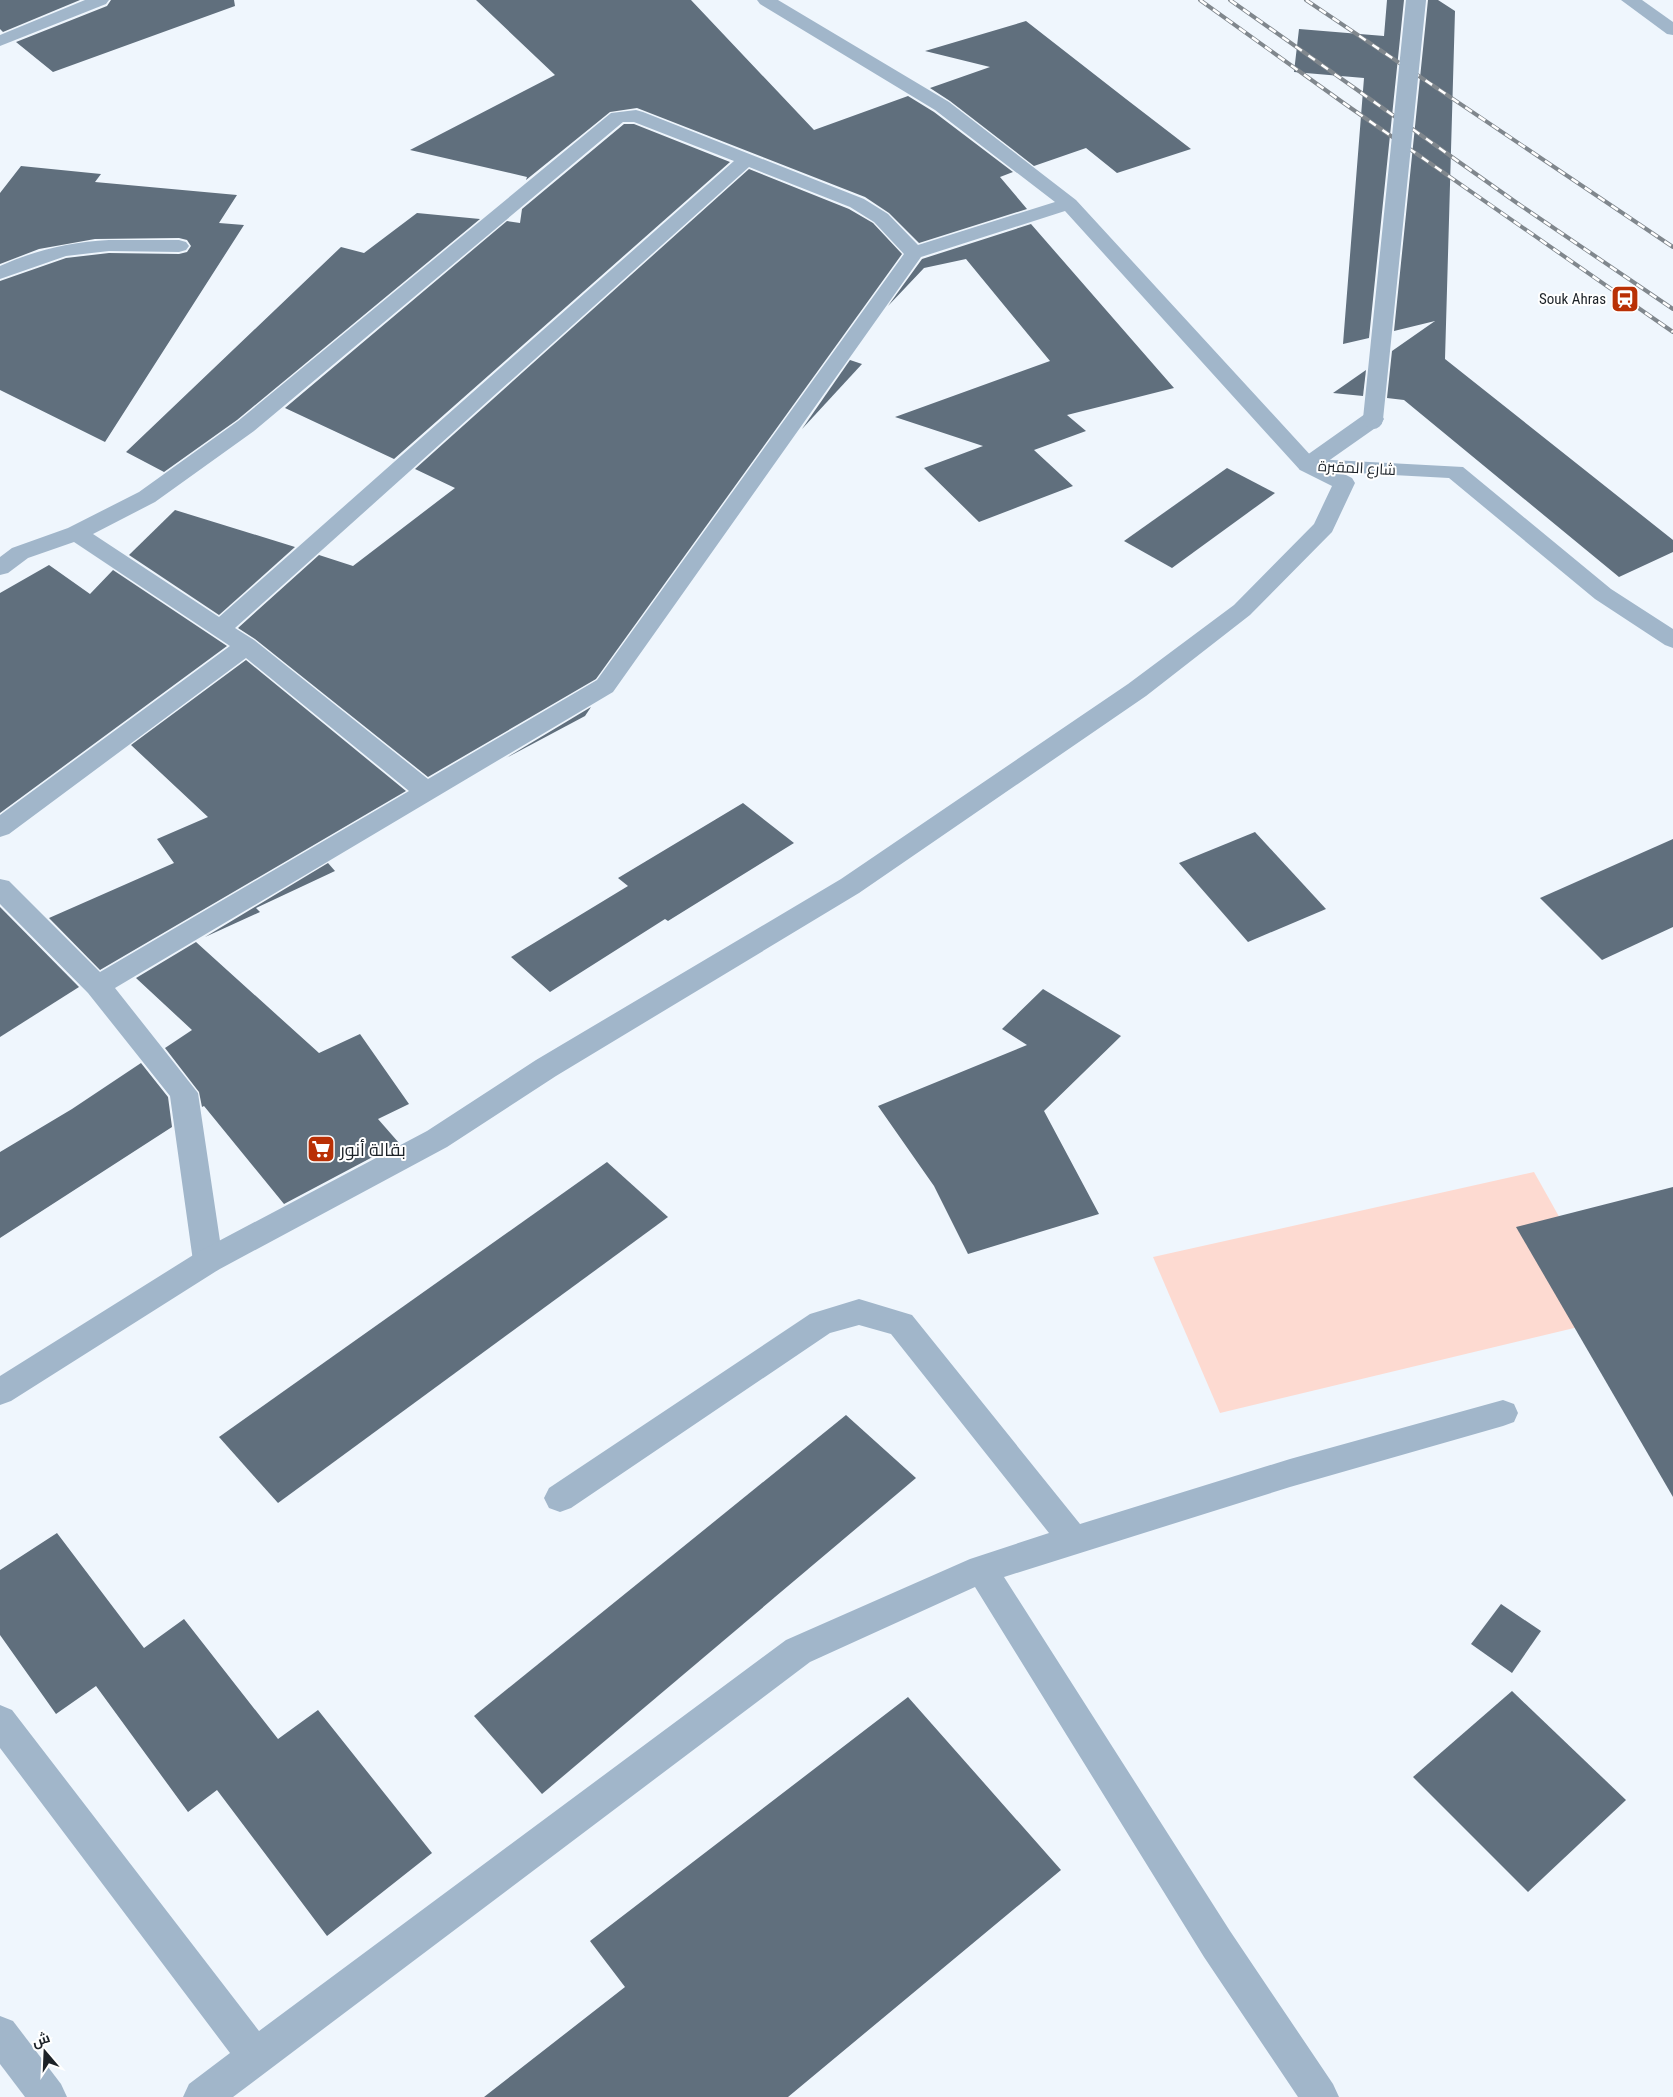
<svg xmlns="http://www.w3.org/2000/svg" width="1673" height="2097" font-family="'Roboto Condensed',Cairo,sans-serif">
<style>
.green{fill:#fddad1}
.building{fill:#606f7d}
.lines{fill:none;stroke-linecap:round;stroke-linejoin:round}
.minor{fill:#a1b6ca;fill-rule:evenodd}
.tertiary{fill:#a1b6ca;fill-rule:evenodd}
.rail-casing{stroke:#80878d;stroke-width:4}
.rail{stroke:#fff;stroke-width:2.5;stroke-dasharray:8;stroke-linecap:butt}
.tertiary-bridge{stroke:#a1b6ca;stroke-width:20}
.labels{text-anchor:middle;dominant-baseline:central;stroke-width:4;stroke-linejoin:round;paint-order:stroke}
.far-poi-label{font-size:15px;fill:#1c2228;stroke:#fff;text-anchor:end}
.far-street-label{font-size:15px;fill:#1c2228;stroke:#fff}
.poi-label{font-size:18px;fill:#1c2228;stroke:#fff;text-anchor:start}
</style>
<rect width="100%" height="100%" fill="#eff6fd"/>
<!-- green -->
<polygon class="green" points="1534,1172 1616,1318 1220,1413 1153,1257"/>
<!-- building -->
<g class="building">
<polygon points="0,0 80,0 3,32 0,29"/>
<polygon points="111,0 234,0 235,6 53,72 16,42 107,6"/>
<polygon points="476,0 691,0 814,130 908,96 934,112 1013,172 1000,177 1027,209 919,243 889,213 865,197 637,108 610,112 526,180 527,177 410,150 555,75"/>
<polygon points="1387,0 1404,0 1369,338 1343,344 1364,78 1294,72 1299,29 1384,36"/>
<polygon points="1428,0 1438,0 1455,11 1445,359 1673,540 1673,552 1619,577 1404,400 1387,398 1392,351 1435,321 1394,331"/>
<polygon points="1026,21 1126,99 1191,149 1117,173 1086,148 1034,166 950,101 930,88 990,67 925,51"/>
<polygon points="624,124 634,124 730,162 394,459 285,408 507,221 520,223 522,209"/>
<polygon points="21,166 101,174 95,182 237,195 219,223 244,225 105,442 0,390 0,281 66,258 109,253 179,254 187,252 191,246 187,240 179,238 95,239 39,249 0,264 0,193"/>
<polygon points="749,169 849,209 873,223 902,254 596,679 428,777 255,639 238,628 319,555 353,566 455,488 415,469"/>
<polygon points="417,213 480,219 237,420 164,472 126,452 341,247 364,253"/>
<polygon points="1031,224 1174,388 1067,415 1086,431 1034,450 1073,486 979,522 924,468 983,446 895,417 1050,361 966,259 924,268 888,306 922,259"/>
<polygon points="850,360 862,364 802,429"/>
<polygon points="1366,370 1363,396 1333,393"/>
<polygon points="1227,468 1275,493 1172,568 1124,541"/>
<polygon points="175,510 295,547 219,615 129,555"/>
<polygon points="49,565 90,594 113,570 227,646 0,813 0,593"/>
<polygon points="246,660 406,791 100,970 49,918 174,863 157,839 208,817 131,745"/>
<polygon points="591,707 585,716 506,758"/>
<polygon points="743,803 794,843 668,921 665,919 550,992 511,957 628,886 618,878"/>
<polygon points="1255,832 1326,909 1248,942 1179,863"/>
<polygon points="1673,839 1673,927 1602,960 1540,898"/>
<polygon points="328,863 335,871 256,908 260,912 205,937"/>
<polygon points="0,907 79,987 0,1037"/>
<polygon points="196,942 319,1053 360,1034 409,1104 378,1119 399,1143 284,1204 204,1106 202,1107 199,1092 165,1048 192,1030 136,978"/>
<polygon points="1043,989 1121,1036 1044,1111 1099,1214 968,1254 934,1186 878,1106 1027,1045 1002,1029"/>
<polygon points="141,1063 168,1097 172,1127 0,1238 0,1152 72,1109"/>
<polygon points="607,1162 668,1217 278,1503 219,1437"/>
<polygon points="1673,1187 1673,1497 1516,1227"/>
<polygon points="846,1415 916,1478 542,1794 474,1716"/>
<polygon points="57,1533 144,1648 184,1619 278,1739 318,1710 432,1853 327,1936 217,1790 188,1812 96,1686 56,1714 0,1635 0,1570"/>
<polygon points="1501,1604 1541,1631 1512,1673 1471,1644"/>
<polygon points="1512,1691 1626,1800 1528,1892 1413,1777"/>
<polygon points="908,1697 1061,1870 788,2097 484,2097 625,1987 590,1941"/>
</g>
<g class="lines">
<!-- minor -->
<g class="minor">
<polygon points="85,0 109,0 106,4 0,46 0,35"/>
<path d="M 757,0 L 778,0 L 949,102 L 1076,200 L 1314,459 L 1463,467 L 1611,589 L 1673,629 L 1673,648 L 1665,645 L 1595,599 L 1449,478 L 1300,470 L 1065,211 L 921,257 L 613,692 L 115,988 L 198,1093 L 223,1261 L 218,1270 L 208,1273 L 198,1270 L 193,1261 L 170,1096 L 88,993 L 0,904 L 0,879 L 9,881 L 100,972 L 409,791 L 246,658 L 9,834 L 0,837 L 0,815 L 230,646 L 74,542 L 28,558 L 8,573 L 0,575 L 0,557 L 12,548 L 68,528 L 139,492 L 238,421 L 611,113 L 636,110 L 643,112 L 864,199 L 888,214 L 918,245 L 1055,202 L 935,110 L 760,4 ZM 623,122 L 634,122 L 734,161 L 219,617 L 93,534 L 155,502 L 254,431 ZM 749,167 L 850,207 L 874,222 L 904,254 L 597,680 L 428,779 L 254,640 L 235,628 Z"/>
<polygon points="1621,0 1642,0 1673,22 1673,35 1667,34"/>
<path d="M 109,240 L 179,240 L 186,242 L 189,246 L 186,250 L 179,252 L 109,251 L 66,256 L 0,279 L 0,266 C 35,250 71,242 109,240 Z"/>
<polygon points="859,1299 912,1315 1080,1524 1290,1459 1503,1400 1514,1404 1518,1413 1514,1422 1503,1426 1290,1487 1004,1577 1230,1931 1333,2084 1339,2097 1298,2097 1204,1957 975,1587 810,1662 233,2097 183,2097 189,2084 230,2053 0,1748 0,1705 12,1710 259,2031 786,1640 970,1559 1049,1533 891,1334 859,1325 830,1333 571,1508 560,1512 549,1508 544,1498 549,1488 810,1314"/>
<polygon points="0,2016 13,2021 61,2084 67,2097 25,2097 0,2064"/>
</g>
<!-- tertiary -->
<polygon class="tertiary" points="1373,413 1381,414 1384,419 1381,424 1324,464 1352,478 1355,483 1332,532 1250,615 1146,696 859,893 556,1076 447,1147 218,1270 11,1401 0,1405 0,1376 198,1252 427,1131 536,1060 841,879 1128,684 1234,605 1314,524 1332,486 1300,470 1297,465 1300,460 1365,414"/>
<defs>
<g id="rail">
<polyline points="1200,0 1345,104 1673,332"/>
<polyline points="1230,0 1517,203 1673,309"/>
<polyline points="1306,0 1673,247"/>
</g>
</defs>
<!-- rail casing -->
<use href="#rail" class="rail-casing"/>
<!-- rail -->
<use href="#rail" class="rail"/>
<!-- tertiary-bridge -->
<polyline class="tertiary-bridge" points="1373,419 1416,0"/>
</g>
<!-- icons -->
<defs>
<symbol id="station-square" viewBox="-11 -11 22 22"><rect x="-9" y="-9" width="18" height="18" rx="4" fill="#b93005" stroke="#fff"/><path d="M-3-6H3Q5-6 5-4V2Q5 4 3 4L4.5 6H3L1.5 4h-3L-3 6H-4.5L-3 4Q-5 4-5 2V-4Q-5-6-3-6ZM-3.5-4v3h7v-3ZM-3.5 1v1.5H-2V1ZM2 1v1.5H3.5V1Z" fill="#fff"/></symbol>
<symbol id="supermarket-square" viewBox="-11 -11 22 22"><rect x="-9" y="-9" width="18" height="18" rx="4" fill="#b93005" stroke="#fff"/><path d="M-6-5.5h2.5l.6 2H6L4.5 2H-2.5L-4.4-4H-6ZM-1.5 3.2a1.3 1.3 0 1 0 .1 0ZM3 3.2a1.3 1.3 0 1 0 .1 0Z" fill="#fff"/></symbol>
</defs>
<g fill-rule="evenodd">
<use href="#station-square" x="1609" y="283" width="32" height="32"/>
<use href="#supermarket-square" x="305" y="1133" width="32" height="32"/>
</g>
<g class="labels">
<!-- far-poi labels -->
<g class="far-poi-label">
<text x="1606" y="299">Souk Ahras</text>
</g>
<!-- far-street labels -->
<g class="far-street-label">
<text transform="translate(1357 468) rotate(3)">شارع المقبرة</text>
</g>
<!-- poi labels -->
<g class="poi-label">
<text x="340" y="1149">بقالة أنور</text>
</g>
</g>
<!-- north arrow -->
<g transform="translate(45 2052) rotate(341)" stroke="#ffffff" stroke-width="4" paint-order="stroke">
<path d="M0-4L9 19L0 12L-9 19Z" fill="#1c2228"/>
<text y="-8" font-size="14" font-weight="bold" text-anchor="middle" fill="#1c2228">ش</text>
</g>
</svg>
